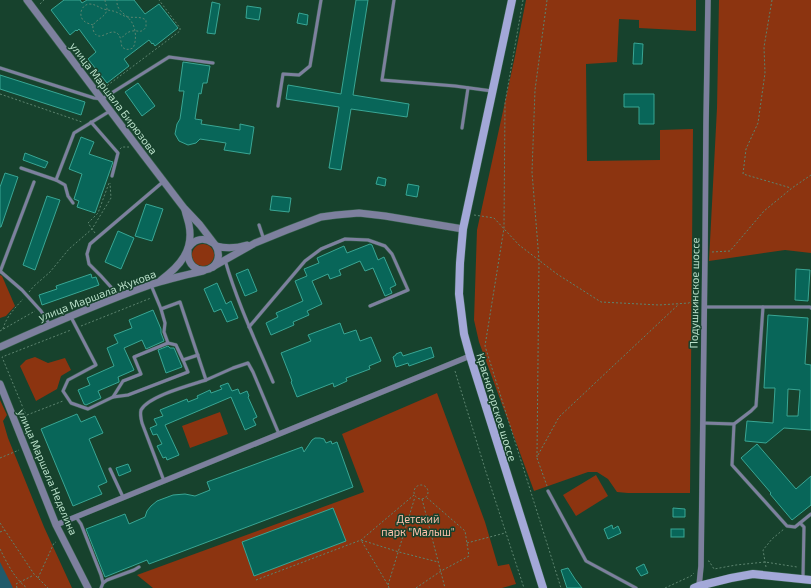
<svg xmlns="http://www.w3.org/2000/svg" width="811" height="588" font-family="'Exo 2',sans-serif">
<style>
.green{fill:#8c3410}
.water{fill:#215a6a}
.building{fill:#086659;stroke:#39a694;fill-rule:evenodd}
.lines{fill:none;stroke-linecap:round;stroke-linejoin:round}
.service-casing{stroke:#37614c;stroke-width:4}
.minor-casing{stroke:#37614c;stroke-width:6}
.tertiary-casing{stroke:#37614c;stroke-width:8}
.secondary-casing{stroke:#37614c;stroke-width:9}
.path{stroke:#5c846f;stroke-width:1;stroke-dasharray:2 2;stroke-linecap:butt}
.service{stroke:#7d809e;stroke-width:3}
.minor{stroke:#7d809e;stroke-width:5.5}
.tertiary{stroke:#7d809e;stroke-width:7}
.secondary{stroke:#a3a8d8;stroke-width:8}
.labels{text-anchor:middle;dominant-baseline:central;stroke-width:3;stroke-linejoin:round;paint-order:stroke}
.street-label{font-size:11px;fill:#b9dfc9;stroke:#17422d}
.park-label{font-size:11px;fill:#fdc0ab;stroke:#17422d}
</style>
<rect width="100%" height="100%" fill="#17422d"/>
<!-- green -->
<g class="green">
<polygon points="526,0 696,0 696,31 639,28 639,20 619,19 617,62 586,64 587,161 660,160 660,130 693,129 690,493 628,493 617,492 608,479 597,472 588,472 534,491 479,342 474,320 477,230 515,56"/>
<polygon points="719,0 811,0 811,253 785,250 709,261 717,108"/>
<circle cx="203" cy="255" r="11"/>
<polygon points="0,275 2,276 15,306 6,316 0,318"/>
<polygon points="35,357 48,363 65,358 71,370 61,376 57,389 36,401 20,366 26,360"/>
<polygon points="437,393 485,522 498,566 509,564 516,584 502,588 153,588 137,575 364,492 342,434"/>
<polygon points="0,400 7,415 3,421 8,438 44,527 72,588 0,588"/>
<polygon points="220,412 228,434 190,448 182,426"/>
<polygon points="596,475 608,496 576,516 563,495"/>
</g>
<!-- water -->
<polygon class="water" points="0,562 13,588 0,588"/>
<!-- building -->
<g class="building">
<polygon points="64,0 80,0 82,3 87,0 134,0 145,14 159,4 178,28 155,46 153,43 152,44 149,40 124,59 129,66 107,83 88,59 96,52 79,29 77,31 76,30 70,35 51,10"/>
<polygon points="356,0 368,0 353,95 409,104 407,117 351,109 341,170 329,168 339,107 286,99 288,85 341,94"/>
<polygon points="212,2 220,4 215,34 207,33"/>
<polygon points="247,6 261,8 259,20 246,18"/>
<polygon points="299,13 308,15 307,25 297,23"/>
<polygon points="634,43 643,44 642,64 633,64"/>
<polygon points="183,62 210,66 207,83 203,83 201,94 199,93 195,119 202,120 201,124 240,130 240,124 254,127 250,154 224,150 226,143 200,139 196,143 188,145 179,141 175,134 177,124 180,119 184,91 179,91"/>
<polygon points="0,75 85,102 81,115 0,89"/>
<polygon points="138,83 155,106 142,116 125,92"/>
<polygon points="624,94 654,94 654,124 639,124 639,107 624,107"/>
<polygon points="81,137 94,142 89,154 113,162 95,213 77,207 79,201 74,199 82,174 69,169"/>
<polygon points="25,153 48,162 45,168 23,160"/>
<polygon points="5,173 18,177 1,227 0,227 0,187"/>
<polygon points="378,177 386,179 385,186 376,184"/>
<polygon points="408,184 419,186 417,197 406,195"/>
<polygon points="47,196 60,200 35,270 23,265"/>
<polygon points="272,196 291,198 289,212 270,210"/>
<polygon points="146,204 163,209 152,241 135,236"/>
<polygon points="118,231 134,238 121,269 105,262"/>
<polygon points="370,244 372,245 378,260 384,257 396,285 390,288 392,293 385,296 373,268 365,271 360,261 339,270 341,275 330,279 328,274 312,281 322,304 307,311 309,315 293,322 294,325 271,335 266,323 278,317 276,313 303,301 295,281 307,276 304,269 319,263 317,258 344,246 347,253"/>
<polygon points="248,269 257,291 245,296 236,274"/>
<polygon points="796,269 810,270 808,301 795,300"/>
<polygon points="91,274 92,278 96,277 99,285 42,305 39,295 57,289 56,286"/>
<polygon points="217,283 226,304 231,301 238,318 227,322 221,309 214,312 204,289"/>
<polygon points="153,310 161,329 161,333 164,341 146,349 142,340 124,348 134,370 118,377 119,381 119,382 98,391 101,398 86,405 84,404 78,390 90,385 87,378 114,366 107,348 118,343 114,335 132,328 129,320"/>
<path d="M 768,315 L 808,318 L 805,364 L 811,365 L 811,430 L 784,428 L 766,443 L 745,441 L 747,421 L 773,423 L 775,388 L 764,388 ZM 788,389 L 800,390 L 798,416 L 787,416 Z"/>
<polygon points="340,323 344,334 356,330 360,341 371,337 381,361 369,366 370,369 346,378 347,381 334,387 333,383 297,397 291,382 292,381 281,353 311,341 308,335"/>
<polygon points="168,346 170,348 174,348 182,367 166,373 158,350"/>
<polygon points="431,347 434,357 409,366 408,363 396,367 393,357 396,355 396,354 401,352 403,356"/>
<polygon points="228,383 232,391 238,389 240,394 247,391 249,396 248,397 257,417 253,419 256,425 245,430 231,397 165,425 179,455 167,460 166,457 163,458 157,446 162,444 157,434 153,435 150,428 157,425 154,419 163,416 160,410 187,399 188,402 198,398 197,396 210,390 211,393 222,389 220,386"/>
<polygon points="77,414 81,422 95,416 103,433 89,439 107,482 98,486 102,494 73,506 41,429"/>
<polygon points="315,438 320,438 324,439 326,443 331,441 332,444 337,442 353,487 149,564 147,560 105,577 86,529 125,514 129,524 145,517 147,511 151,506 157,501 173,495 185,494 195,496 210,490 207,482 302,447 304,452 312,440"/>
<polygon points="757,444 796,489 811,476 811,505 792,520 770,494 771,493 741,458"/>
<polygon points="128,464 131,471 119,476 116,468"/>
<polygon points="333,508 346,541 254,576 242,542"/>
<polygon points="673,508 685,509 685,517 673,517"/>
<polygon points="612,525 613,529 618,526 621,533 608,539 604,529"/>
<rect x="671" y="529" width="13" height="8"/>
<polygon points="644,564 648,573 641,576 636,568"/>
<polygon points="568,568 575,579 582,588 567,588 561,570"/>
</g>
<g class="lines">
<defs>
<g id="service">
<polyline points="394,0 382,80 455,86 492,91"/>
<polyline points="0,68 94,98 102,99 169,57 213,63"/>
<polyline points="278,106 283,74 299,75 310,66 321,0"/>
<polyline points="91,122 118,153 112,176"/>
<polyline points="462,128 468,88"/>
<polyline points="21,168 56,180"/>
<polyline points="73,203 68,196 65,185 56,180 74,133 110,111"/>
<polyline points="259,225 264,240"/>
<path d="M 225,260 C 237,302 256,342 273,382"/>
<polyline points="0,271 22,290 41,311 50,325"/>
<polyline points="0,272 34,182"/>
<polyline points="151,285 161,309 180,302 206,380 233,368 248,363 253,372 279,434"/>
<polyline points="119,296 101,276 89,264 87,254 90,244 164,181"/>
<polyline points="704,307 810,307 811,308"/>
<polyline points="763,307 756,406 751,411 734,424 732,465 787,526 795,527 811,514"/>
<polyline points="161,309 165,323 164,332 168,343 176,345 183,360 198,355"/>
<polyline points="71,317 96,365 68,380 63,391 71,403 88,409 113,397 128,395 188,372 183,360"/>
<polyline points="249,327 305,261 321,249 345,239 368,240 385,246 392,254 408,290 370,306"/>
<polyline points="113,397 123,381 141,374 134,357 168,343"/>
<polyline points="703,423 734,424"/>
<polyline points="110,469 123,497"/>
<path d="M 164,481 L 142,423 C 141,419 140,414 141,410 C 148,396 191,385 206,380"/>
<polyline points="548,491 586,561 636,588"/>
<polyline points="76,517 81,524 101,575 103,583"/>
<polyline points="800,523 804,527 803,577"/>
<polyline points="101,588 103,583 107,580 134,570 139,567"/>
</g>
<g id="minor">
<polyline points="56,525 470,356"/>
<polyline points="699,586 701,566 705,252 706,124 708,0"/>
</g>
<g id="tertiary">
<path d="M 27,0 L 142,153 L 184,208 L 200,225 L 216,246 C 220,254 219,261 213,267"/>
<path d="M 216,246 C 227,249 237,248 247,245"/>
<path d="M 189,247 C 195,239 204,237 213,243"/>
<path d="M 188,251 C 187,264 196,273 209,269 L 255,243 L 287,230 L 321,217 L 336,215 L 359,213 L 385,216 L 463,229"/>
<path d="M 161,280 C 180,266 194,250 189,225 C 188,220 186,215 185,210"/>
<path d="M 0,347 C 49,325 99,303 150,285 C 167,279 185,275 203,271"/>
<polyline points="0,384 56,525 88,588"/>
</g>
<g id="secondary">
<polyline points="512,0 463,229 460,263 459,294 464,334 470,356 543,588"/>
<polyline points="694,588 699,586 731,578 753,574 811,580"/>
</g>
</defs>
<!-- service casing -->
<use href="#service" class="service-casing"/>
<!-- minor casing -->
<use href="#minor" class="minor-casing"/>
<!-- tertiary casing -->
<use href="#tertiary" class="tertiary-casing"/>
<!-- secondary casing -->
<use href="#secondary" class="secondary-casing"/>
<!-- path -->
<g class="path">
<path d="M 105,0 C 105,3 107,6 107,9 C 106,20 88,20 94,32 C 100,44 111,25 119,35 C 121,38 121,44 122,47 C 126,50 128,50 133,48 C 137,40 136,28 131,21 C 125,13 116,11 117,0"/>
<polyline points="523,0 505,103 504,228 485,346 561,588"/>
<polyline points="772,0 764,47 765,73 758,123 746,149 743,174 791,188"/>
<polyline points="40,4 44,0"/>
<path d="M 93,25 C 90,24 86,23 84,21 C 78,16 81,5 89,4 C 94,4 97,6 101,8 C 105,10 109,10 113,11 C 118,12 122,16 128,17 C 134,18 140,16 146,20 L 146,27 C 141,34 139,30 132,31 C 127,32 124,35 121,39"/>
<polyline points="104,88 180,31 180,28 159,0"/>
<polyline points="0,94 82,122"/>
<polyline points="120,149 122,147 129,147"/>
<polyline points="474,215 494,218 519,245 557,274 601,302 659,305 689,303 693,300 698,291"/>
<polyline points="95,233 88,223 98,213 109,183"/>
<polyline points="712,252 730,251 764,211 792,188 811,175"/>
<polyline points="29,292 34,286 50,272 69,249 92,229 111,198 110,183"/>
<polyline points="81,326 151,298"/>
<path d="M 3,329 C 6,317 15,308 23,299"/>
<polyline points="0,331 35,311"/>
<polyline points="455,371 486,472 524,588"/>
<polyline points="27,415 63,401"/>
<polyline points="538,455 559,417 679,304"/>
<polyline points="537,457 539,260 532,172 535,90 547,0"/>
<polyline points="0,458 19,450"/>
<polyline points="537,458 547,486"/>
<circle cx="421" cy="492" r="7"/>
<polyline points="422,499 445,588"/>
<polyline points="66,513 58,502 34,443 26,415 2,357 71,330"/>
<polyline points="0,523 34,574 48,588"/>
<polyline points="0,532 5,530"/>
<polyline points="69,534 75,529"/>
<polyline points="467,543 505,533"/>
<path d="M 0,549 C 7,563 14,578 27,588"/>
<polyline points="708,561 709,561 714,569 736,565 765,562 797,567"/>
<polyline points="766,567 763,550 772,539 784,529"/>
<polyline points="38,578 54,543 56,542"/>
<polyline points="256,580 361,540 414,495"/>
<polyline points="388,585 415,497"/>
<polyline points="17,588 16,584 34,575"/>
<polyline points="389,588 388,585 361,540 399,552 438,562"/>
<polyline points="416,588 441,571 469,556 465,531 426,497"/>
<polyline points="665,588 691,576 694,573"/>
</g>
<!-- service -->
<use href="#service" class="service"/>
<!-- minor -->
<use href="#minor" class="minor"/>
<!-- tertiary -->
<use href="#tertiary" class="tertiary"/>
<!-- secondary -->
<use href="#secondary" class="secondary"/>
</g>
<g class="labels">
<!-- street labels -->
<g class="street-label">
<text transform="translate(114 98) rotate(53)">улица Маршала Бирюзова</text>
<text transform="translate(694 293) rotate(-89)">Подушкинское шоссе</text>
<text transform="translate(97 295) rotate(-21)">улица Маршала Жукова</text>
<text transform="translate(497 407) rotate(73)">Красногорское шоссе</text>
<text transform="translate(48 472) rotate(67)">улица Маршала Неделина</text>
</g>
<!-- park labels -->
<g class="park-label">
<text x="418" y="518">Детский<tspan x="418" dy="13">парк "Малыш"</tspan></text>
</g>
</g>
</svg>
